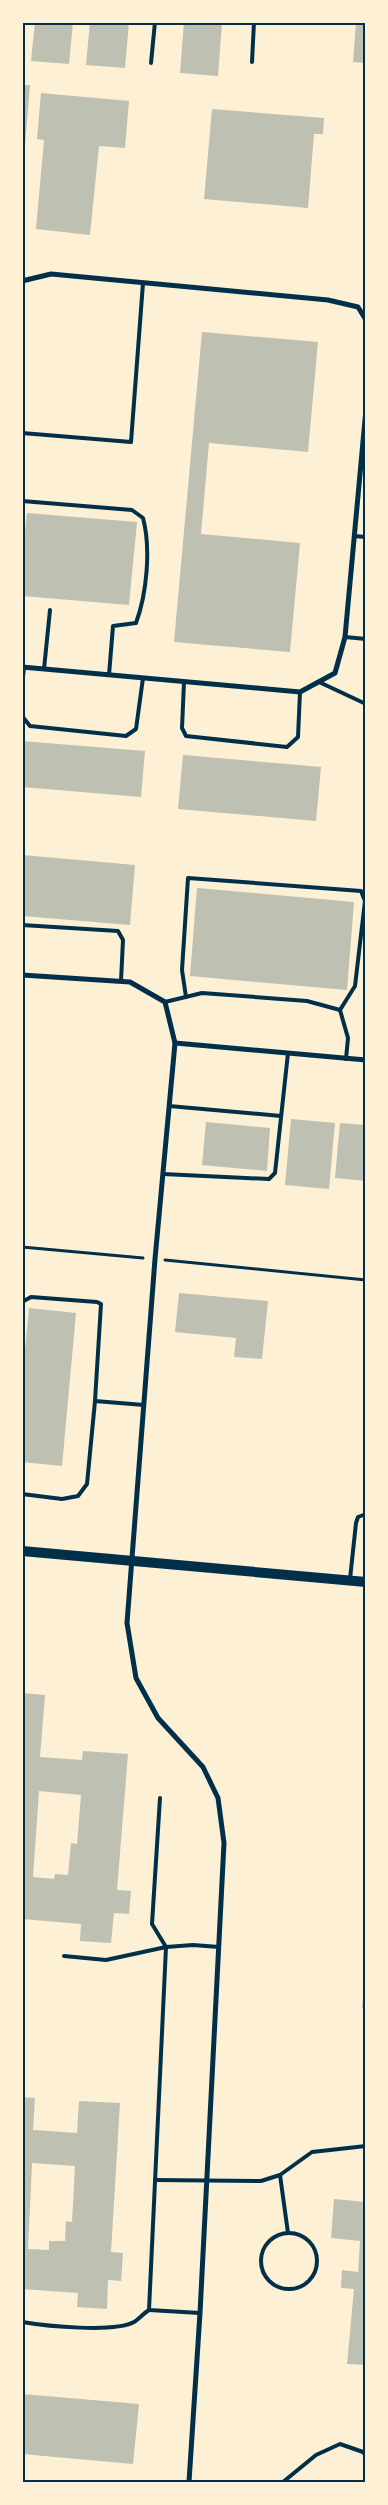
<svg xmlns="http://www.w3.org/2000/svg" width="388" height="2505" font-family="'Titillium Web',sans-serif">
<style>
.building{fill:#bec0b2;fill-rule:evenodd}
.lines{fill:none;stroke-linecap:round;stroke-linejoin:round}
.path{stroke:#003049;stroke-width:3}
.service{stroke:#003049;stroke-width:4}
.minor{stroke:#003049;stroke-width:5}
.secondary{stroke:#003049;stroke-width:10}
.neatline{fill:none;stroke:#003049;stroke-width:2}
</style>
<rect width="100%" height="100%" fill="#fdf0d5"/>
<!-- building -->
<g class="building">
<polygon points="35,22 73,22 69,64 31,61"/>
<polygon points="90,22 129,22 125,68 86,65"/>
<polygon points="184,22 222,22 218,76 180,73"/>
<polygon points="356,22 366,22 366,63 353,62"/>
<polygon points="22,85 30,85 25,146 22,146"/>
<polygon points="41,93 129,101 125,148 99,146 90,235 36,229 44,140 37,139"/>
<polygon points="212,109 324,118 323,134 314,134 308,208 204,199"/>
<polygon points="202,332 318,342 308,452 209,443 201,534 300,543 290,652 174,642"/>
<polygon points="27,513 137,522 129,605 22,596 22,561"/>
<polygon points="22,741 145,751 141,797 22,787"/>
<polygon points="183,755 321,767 316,821 178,809"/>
<polygon points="22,855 135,865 130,925 22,916"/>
<polygon points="197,888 354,902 347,990 190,976"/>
<polygon points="291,1119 335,1123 329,1189 285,1185"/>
<polygon points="206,1122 270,1128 267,1171 202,1165"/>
<polygon points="340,1123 366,1125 366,1181 335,1178"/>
<polygon points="179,1293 268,1301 262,1359 234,1357 236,1338 175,1332"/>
<polygon points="29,1308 76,1313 62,1466 22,1462 22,1380"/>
<path d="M 22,1693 L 45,1695 L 40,1757 L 82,1760 L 83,1751 L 128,1754 L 117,1890 L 131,1891 L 129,1914 L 114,1913 L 111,1943 L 80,1941 L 81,1924 L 22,1919 ZM 39,1791 L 81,1795 L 77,1844 L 71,1843 L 68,1875 L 55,1874 L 54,1879 L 33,1877 Z"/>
<polygon points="364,1986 366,1986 366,2008 362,2008"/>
<path d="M 22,2097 L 35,2098 L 33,2130 L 77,2133 L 79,2101 L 120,2103 L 111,2252 L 123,2253 L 121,2281 L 108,2280 L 107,2309 L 77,2307 L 78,2293 L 22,2289 ZM 32,2163 L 75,2166 L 72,2222 L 66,2221 L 65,2241 L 49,2241 L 49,2250 L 28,2249 Z"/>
<polygon points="334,2199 366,2202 366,2365 347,2364 354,2289 341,2288 342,2270 358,2272 360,2241 331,2238"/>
<polygon points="22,2394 139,2404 133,2464 22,2454"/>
</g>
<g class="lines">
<!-- path -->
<g class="path">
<polyline points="22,1247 143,1258"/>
<polyline points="165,1260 366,1280"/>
</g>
<!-- service -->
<g class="service">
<polyline points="252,62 254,22"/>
<polyline points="151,63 155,22"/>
<polyline points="22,433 131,442 143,283"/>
<path d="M 22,501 L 132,510 L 143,518 C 151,548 147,593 136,623 L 113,626 L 109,675"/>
<polyline points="354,536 366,537"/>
<polyline points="345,637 366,639"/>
<polyline points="44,669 50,610"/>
<polyline points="184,682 182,728 186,736 287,747 298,737 300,692"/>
<polyline points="319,682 366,704"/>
<polyline points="22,685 24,668"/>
<polyline points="22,716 30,726 126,736 136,729 143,678"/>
<polyline points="22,925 118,931 123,940 121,981"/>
<polyline points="186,997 182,970 188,878 361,891 365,901 355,986 340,1010"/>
<polyline points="165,1002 202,993 307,1001 340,1010 348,1038 346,1059"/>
<polyline points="169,1106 281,1116"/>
<polyline points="163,1174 269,1179 275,1173 288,1053"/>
<polyline points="22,1302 31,1297 97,1302 101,1304 95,1401"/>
<polyline points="22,1494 62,1499 78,1496 87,1484 95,1401 144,1405"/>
<polyline points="350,1579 356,1523 358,1517 366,1514"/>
<polyline points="160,1798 152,1924 166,1947 149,2310 200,2313"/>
<polyline points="64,1956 106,1960 166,1947 193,1945 219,1947"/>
<polyline points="280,2175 288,2233"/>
<polyline points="155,2180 261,2181 280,2175 312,2152 366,2146"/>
<circle cx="289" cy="2261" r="28"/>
<path d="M 22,2322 C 46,2326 114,2333 134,2322 C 139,2319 144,2313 149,2310"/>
<polyline points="283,2482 316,2455 340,2444 363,2452 366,2456"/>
</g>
<!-- minor -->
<g class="minor">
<polyline points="22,281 51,274 328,300 358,307 366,320"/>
<polyline points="22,667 300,692 335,673 345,637 366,409"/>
<polyline points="22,975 130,982 165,1002 175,1043 155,1259 127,1623 136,1678 158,1718 203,1767 218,1798 224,1843 200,2313 189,2482"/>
<polyline points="175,1043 366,1060"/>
</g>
<!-- secondary -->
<polyline class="secondary" points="22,1551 366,1582"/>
</g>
<!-- border -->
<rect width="388" height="2505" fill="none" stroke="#fdf0d5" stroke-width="48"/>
<rect x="24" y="24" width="340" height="2457" class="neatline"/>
</svg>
